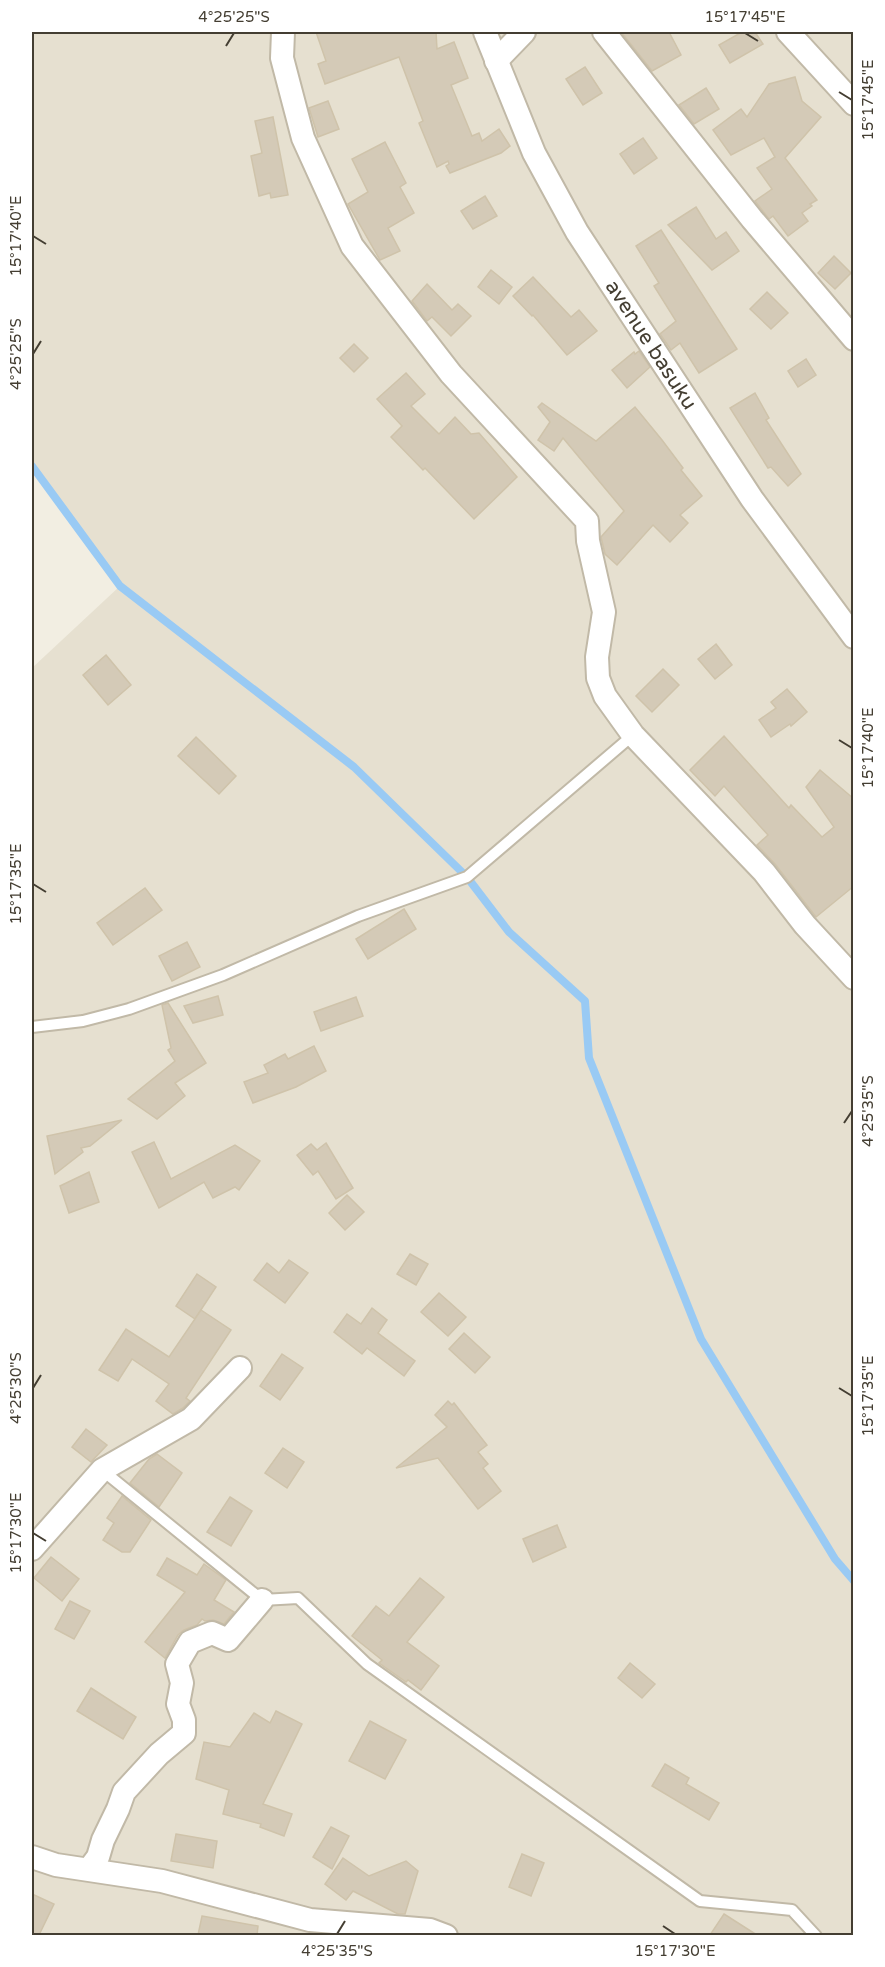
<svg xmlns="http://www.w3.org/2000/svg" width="885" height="1967" font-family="'Varela Round',sans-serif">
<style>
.residential{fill:#e6e0d0}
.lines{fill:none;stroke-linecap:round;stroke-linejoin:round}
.stream{stroke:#99caf4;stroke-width:8}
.building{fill:#d4cab7;stroke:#cfc3aa;stroke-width:1.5}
.lane-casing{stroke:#c1b9a7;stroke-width:14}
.street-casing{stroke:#c1b9a7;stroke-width:26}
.lane{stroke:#fff;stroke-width:10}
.street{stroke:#fff;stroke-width:22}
.ticks{fill:none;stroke:#443e32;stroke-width:2}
.labels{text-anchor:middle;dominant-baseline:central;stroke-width:4.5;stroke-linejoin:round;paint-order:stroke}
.street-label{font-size:21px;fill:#443e32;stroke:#fff}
.neatline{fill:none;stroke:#443e32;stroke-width:2}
.ticks-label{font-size:15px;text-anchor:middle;fill:#443e32}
</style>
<rect width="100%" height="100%" fill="#f2eee2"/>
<!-- residential -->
<polygon class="residential" points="32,32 853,32 853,1935 32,1936 32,668 120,586 32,466"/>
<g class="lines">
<!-- stream -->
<polyline class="stream" points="32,466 120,586 354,767 467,877 509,932 585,1001 589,1058 701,1339 835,1559 854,1581"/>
</g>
<!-- building -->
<g class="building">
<polygon points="316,32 436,32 437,49 454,42 468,78 451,85 472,136 479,133 482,141 499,129 510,146 501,153 450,173 446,166 449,164 448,161 437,167 419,123 423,121 399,57 325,84 318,64 326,61"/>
<polygon points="621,32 669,32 681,55 652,71"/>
<polygon points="742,32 755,32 763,44 730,63 719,45"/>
<polygon points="585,67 602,93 583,105 566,79"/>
<polygon points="795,77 802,101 821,117 785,158 817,200 810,204 812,206 802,213 808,221 788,236 773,216 769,219 755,201 772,189 757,168 775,157 764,138 731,155 713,130 741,109 747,117 769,84"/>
<polygon points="706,88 719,109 694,124 679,105"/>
<polygon points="328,101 339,129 318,137 309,108"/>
<polygon points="273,117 288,195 271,198 270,193 259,196 251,156 262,153 255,121"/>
<polygon points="643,138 657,158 634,174 620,154"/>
<polygon points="385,142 406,183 400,187 414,213 388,228 400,251 380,260 348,204 368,192 352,159"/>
<polygon points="485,196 497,216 473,229 461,211"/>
<polygon points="696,207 716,239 726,232 739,251 712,270 668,225"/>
<polygon points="661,230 737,349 699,373 680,343 671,350 660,334 676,321 654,286 659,283 636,246"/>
<polygon points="834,256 851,273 835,289 818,273"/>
<polygon points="491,270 512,287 499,304 478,287"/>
<polygon points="533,277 571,317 579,310 597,331 567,355 533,315 532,316 513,296"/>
<polygon points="427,284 452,310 458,304 471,316 451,336 432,317 427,321 412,301"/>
<polygon points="767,292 788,313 771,329 750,309"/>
<polygon points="354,344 368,358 354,372 340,358"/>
<polygon points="639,351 650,367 627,388 612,370 634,352 635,354"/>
<polygon points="806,359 816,375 798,387 788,371"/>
<polygon points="406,373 425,394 411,406 439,434 455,417 471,434 479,433 517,477 474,519 425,468 423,470 391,437 402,426 377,399"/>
<polygon points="755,393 769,418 766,420 801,474 788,486 771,467 768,468 730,408"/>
<polygon points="542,403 596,441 635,407 662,440 683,468 681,470 702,496 680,515 688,523 670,542 653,525 617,565 605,554 601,537 624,511 563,438 554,451 538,440 550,422 538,407"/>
<polygon points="716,644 732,665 715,679 698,659"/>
<polygon points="106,655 131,685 108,705 83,675"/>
<polygon points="663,669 679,685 652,712 636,696"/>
<polygon points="787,689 807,712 791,726 790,724 771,737 759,720 776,708 771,702"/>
<polygon points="724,736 789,808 791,805 822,837 834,827 806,787 820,770 854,799 854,886 816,917 775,864 757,845 768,835 724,786 715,796 690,770"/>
<polygon points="196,737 236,776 219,794 178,756"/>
<polygon points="145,888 162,910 113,945 97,923"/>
<polygon points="404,909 416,929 368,959 356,939"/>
<polygon points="187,942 200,967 172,981 159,956"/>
<polygon points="218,996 223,1015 193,1023 184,1006"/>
<polygon points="356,997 363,1016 321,1031 314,1012"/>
<polygon points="168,1003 206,1063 175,1083 185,1096 157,1119 128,1099 175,1061 168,1050 171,1048 162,1005"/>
<polygon points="314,1046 326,1071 296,1087 253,1103 244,1082 268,1073 264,1065 285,1054 288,1059"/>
<polygon points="122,1120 90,1146 81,1148 83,1152 55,1174 47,1136"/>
<polygon points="154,1142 171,1179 235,1145 260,1161 239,1190 235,1187 213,1198 204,1182 159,1208 132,1152"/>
<polygon points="326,1143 353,1188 336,1199 318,1171 313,1175 297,1155 311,1144 317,1150"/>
<polygon points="89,1172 99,1202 69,1213 60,1186"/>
<polygon points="347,1195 364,1212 345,1230 329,1213"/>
<polygon points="410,1254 428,1264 416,1285 397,1274"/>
<polygon points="289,1260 308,1273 285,1303 254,1280 267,1263 279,1273"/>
<polygon points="197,1274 216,1287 195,1319 176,1306"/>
<polygon points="439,1293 466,1317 448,1336 421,1312"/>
<polygon points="372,1308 387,1320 378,1333 415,1361 404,1376 367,1348 362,1354 334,1332 347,1314 361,1324"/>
<polygon points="201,1310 231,1330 186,1398 190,1401 183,1408 173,1414 156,1401 169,1384 132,1359 118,1381 99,1370 126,1329 169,1357"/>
<polygon points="464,1333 490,1357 475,1373 449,1349"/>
<polygon points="282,1354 303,1368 280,1400 260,1386"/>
<polygon points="448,1401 452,1405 454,1403 487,1445 478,1452 488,1464 483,1468 501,1491 478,1509 438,1458 396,1468 447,1427 435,1415"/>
<polygon points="86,1429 107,1445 91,1462 72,1447"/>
<polygon points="283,1448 304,1462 287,1488 265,1473"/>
<polygon points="157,1454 182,1473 159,1507 130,1483 149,1459"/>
<polygon points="122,1496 151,1520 130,1552 122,1552 103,1540 114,1523 107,1518"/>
<polygon points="230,1497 252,1511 231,1546 207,1532"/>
<polygon points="557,1525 566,1547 533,1562 523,1539"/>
<polygon points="51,1557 79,1579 62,1601 34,1578"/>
<polygon points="167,1558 197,1575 204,1564 226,1580 214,1600 234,1612 224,1624 213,1620 205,1621 202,1619 197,1625 184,1630 178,1635 165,1658 145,1642 185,1592 157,1575"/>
<polygon points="420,1578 444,1597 407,1642 439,1666 421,1690 408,1680 406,1682 379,1663 382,1660 352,1636 376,1606 389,1616"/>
<polygon points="70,1601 90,1611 74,1639 55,1629"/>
<polygon points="630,1663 655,1684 642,1698 618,1678"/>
<polygon points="91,1688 136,1717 123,1739 77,1711"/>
<polygon points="276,1711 302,1724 263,1804 292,1814 284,1836 260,1827 261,1824 223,1814 229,1790 196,1779 204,1742 230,1747 254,1713 270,1723"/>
<polygon points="370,1721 406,1740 385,1779 349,1761"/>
<polygon points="665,1764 689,1778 686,1784 719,1803 709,1820 652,1786"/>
<polygon points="331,1827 349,1836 332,1869 313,1857"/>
<polygon points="176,1834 217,1841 213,1868 171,1861"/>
<polygon points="522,1854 544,1863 531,1896 509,1887"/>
<polygon points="343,1858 369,1876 406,1861 418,1871 405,1914 398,1914 353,1891 346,1900 325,1884"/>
<polygon points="32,1894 54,1904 39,1935 32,1935"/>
<polygon points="724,1914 757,1935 710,1935"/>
<polygon points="202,1916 258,1926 257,1935 198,1935"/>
</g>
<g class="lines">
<defs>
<g id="lane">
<polyline points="32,1027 83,1021 129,1009 223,975 358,916 467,877 633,735"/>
<polyline points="102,1470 262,1600 298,1598 367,1664 700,1901 792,1910 816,1936"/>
</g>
<g id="street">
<polyline points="283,32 282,58 303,138 352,246 451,374 587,521 588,541 604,612 597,657 598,678 605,696 633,735 764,872 805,925 854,978"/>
<polyline points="485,32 534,153 577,232 752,499 854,637"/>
<polyline points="604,32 752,219 854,339"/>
<polyline points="788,32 854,104"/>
<polyline points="496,61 524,32"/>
<polyline points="32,1549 102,1470 191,1419 240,1368"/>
<polyline points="32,1857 56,1865 162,1881 310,1920 430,1930 446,1936"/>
<polyline points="89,1869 98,1857 103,1840 118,1809 124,1792 159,1754 184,1733 184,1720 178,1704 182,1683 177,1664 190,1642 212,1633 228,1640 262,1600"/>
</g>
</defs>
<!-- lane casing -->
<use href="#lane" class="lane-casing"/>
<!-- street casing -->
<use href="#street" class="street-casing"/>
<!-- lane -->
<use href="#lane" class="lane"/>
<!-- street -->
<use href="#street" class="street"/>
</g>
<!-- ticks -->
<path class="ticks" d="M 745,33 L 758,41M 226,46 L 234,33M 839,92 L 852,100M 33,236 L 46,244M 33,354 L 41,341M 839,740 L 852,748M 33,884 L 46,892M 844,1123 L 852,1111M 33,1388 L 41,1375M 839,1388 L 852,1396M 33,1533 L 46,1541M 663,1926 L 675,1934M 337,1934 L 345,1921"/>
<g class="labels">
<!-- street labels -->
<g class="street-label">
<text transform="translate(651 345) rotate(57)">avenue basuku</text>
</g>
</g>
<!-- border -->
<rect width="885" height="1967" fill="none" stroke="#ffffff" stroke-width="66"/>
<rect x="33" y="33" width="819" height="1901" class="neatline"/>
<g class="ticks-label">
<text x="234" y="22">4°25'25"S</text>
<text x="745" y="22">15°17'45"E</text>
<text transform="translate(868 100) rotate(-90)" y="5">15°17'45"E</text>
<text transform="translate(16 236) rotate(-90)" y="5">15°17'40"E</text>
<text transform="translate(16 354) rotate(-90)" y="5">4°25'25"S</text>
<text transform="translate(868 748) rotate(-90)" y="5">15°17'40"E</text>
<text transform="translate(16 884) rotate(-90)" y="5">15°17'35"E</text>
<text transform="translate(868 1111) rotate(-90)" y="5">4°25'35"S</text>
<text transform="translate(16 1388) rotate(-90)" y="5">4°25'30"S</text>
<text transform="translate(868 1396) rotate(-90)" y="5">15°17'35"E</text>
<text transform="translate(16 1533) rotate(-90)" y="5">15°17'30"E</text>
<text x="337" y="1956">4°25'35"S</text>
<text x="675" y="1956">15°17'30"E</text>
</g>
</svg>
